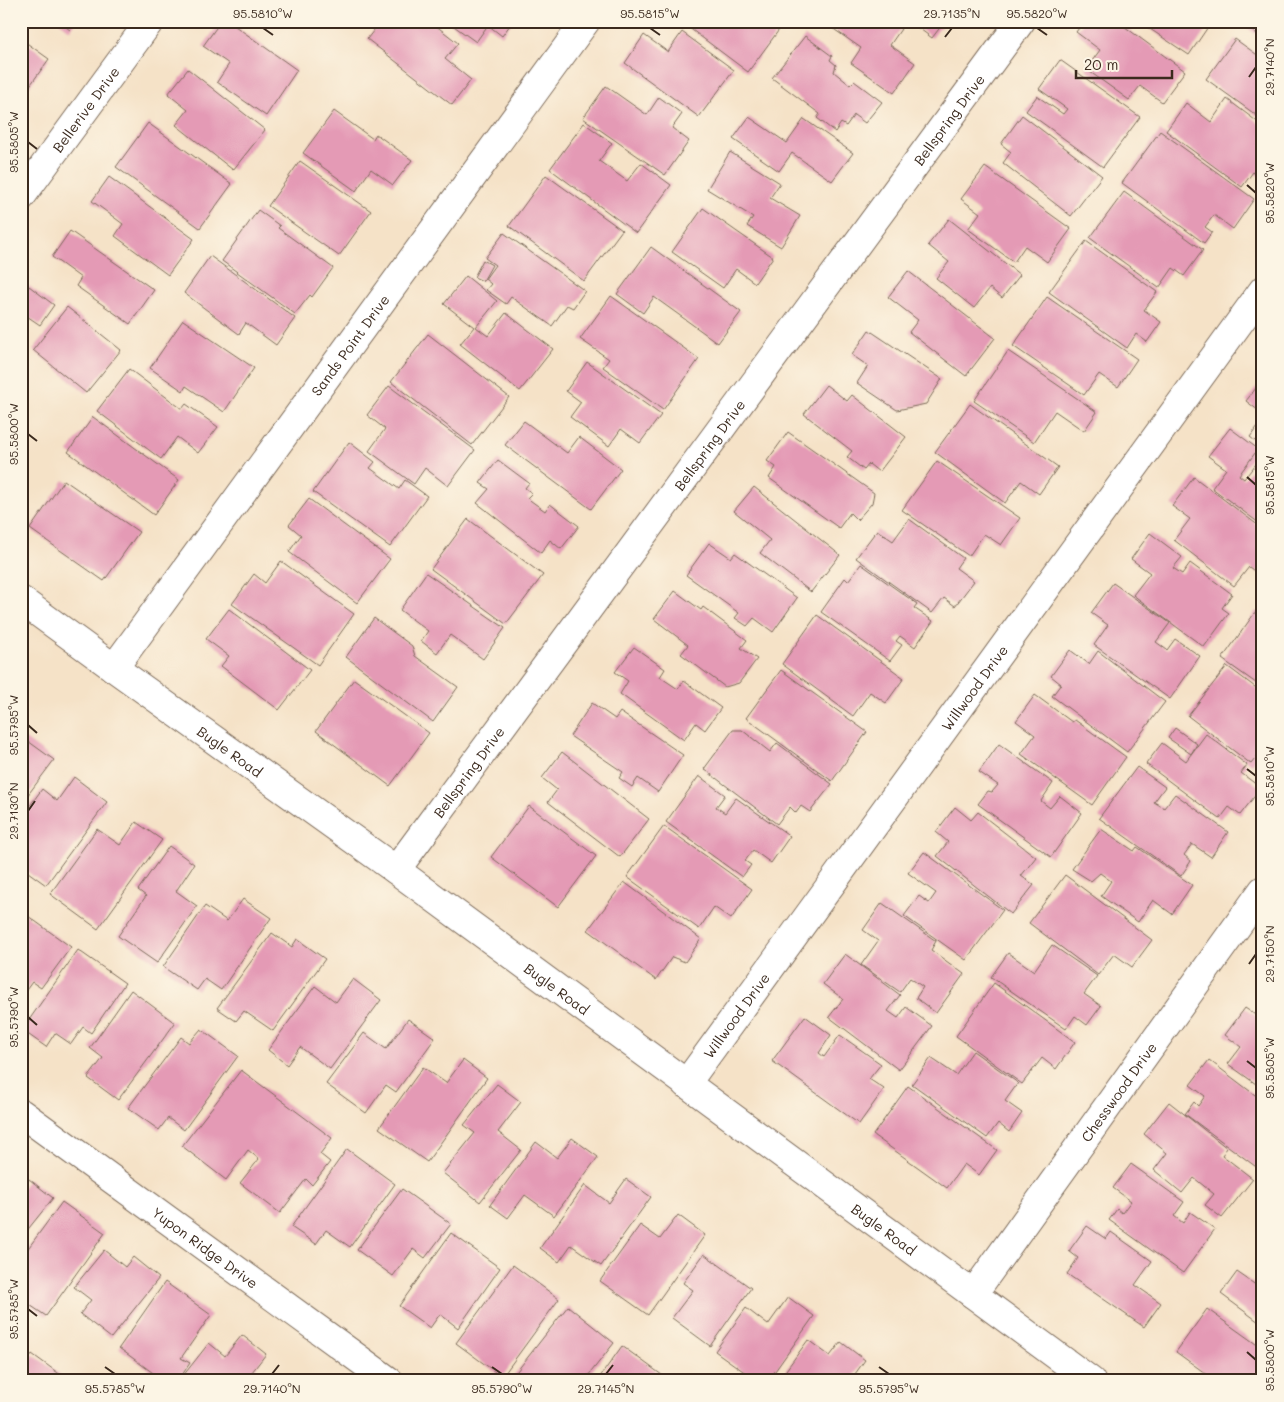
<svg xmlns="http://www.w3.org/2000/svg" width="1284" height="1402" font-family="Mali,sans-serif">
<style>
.building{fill:#e49ab5}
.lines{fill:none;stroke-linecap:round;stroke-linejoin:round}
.minor-casing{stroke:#7c6a59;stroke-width:30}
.minor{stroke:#fff;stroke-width:28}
.ticks{fill:none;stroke:#3b2a1e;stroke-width:2}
.labels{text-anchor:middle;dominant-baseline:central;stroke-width:4;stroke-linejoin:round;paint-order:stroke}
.street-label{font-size:14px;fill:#3b2a1e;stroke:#fcf5e5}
.neatline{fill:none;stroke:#3b2a1e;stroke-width:2}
.ticks-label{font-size:12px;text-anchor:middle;fill:#3b2a1e}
</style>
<rect width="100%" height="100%" fill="#fcf5e5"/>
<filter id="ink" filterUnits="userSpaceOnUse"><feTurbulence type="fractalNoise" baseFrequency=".02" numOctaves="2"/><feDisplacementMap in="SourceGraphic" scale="10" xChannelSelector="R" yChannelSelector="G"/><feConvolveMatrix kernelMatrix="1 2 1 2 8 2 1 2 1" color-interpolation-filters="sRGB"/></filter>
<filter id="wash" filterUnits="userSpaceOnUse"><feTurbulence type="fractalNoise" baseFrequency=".0096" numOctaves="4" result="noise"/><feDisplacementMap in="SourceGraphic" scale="20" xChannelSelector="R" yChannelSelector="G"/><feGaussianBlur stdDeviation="1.12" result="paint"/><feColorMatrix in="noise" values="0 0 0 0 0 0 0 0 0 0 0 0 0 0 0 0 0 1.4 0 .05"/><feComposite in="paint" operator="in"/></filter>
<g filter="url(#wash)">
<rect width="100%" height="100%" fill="#f5e2c7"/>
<g id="blocks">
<!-- building -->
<g class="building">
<polygon points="21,21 29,21 25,28 21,25"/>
<polygon points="58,21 77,21 70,30"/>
<polygon points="221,21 228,21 297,70 266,116 217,82 229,64 203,46"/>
<polygon points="381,21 430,21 458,43 445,59 471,80 452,105 367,39"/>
<polygon points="447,21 513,21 502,36 488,25 476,42"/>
<polygon points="680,21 782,21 784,23 748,72"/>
<polygon points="826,21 890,21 901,29 890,45 915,63 894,93 851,63 861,48 825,23"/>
<polygon points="909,21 945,21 932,38"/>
<polygon points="1084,21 1117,21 1185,71 1162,102 1140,86 1129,100 1086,69 1100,50 1076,32"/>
<polygon points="1138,21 1212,21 1189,55"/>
<polygon points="1250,21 1263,21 1263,39 1246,27"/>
<polygon points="682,32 734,70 699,117 625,63 644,35 668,52"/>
<polygon points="805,36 832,56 830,60 836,65 834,72 850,85 854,81 882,102 865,123 854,115 846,126 841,123 835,132 817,118 820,114 772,78"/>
<polygon points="21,39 49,59 26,91 21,88"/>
<polygon points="1235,39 1263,59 1263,120 1206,79"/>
<polygon points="1060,60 1140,117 1103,167 1026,111 1037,96 1063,114 1067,109 1039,89"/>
<polygon points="188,69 265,130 233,170 176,125 188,110 168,94"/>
<polygon points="606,86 647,115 659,97 682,114 672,128 689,141 665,175 583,118"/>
<polygon points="1227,99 1263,126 1263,179 1253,172 1242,187 1166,131 1186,103 1211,122"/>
<polygon points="334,111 373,139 376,134 412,160 393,185 371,169 356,191 303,153"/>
<polygon points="1022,115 1102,176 1071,216 1003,163 1011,152 1001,144"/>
<polygon points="749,117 787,143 804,119 853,153 832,181 792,153 779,171 733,139"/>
<polygon points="148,123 232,184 200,228 116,167"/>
<polygon points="584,123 612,143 599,161 627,181 641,163 671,185 636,233 550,169"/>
<polygon points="1160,131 1254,199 1233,229 1214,215 1205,227 1212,232 1204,243 1122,183"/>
<polygon points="730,152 780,183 770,198 800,216 781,247 747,226 753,217 707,189"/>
<polygon points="300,161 371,211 339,256 268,206"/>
<polygon points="985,167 1071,229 1047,262 1025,246 1014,262 968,229 980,213 961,199"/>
<polygon points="546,175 622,230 584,281 509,226"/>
<polygon points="109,177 194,239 168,275 115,236 123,224 92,201"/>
<polygon points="1124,192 1203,250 1184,276 1173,268 1159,288 1090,238"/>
<polygon points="703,208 773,257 755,283 736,269 723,288 672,252"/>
<polygon points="258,210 280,226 278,228 333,268 312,297 310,295 295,314 222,261"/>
<polygon points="949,219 1020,275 1002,298 990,288 974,308 936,278 949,262 928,245"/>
<polygon points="70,231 154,290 130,324 76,286 81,278 52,257"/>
<polygon points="504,233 585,291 573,308 567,305 552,326 511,297 506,304 486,290 491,284 485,279 495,265 485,258"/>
<polygon points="1086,241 1157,292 1144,310 1161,322 1147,342 1136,334 1127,348 1049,292"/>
<polygon points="651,247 741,312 718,343 654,297 643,313 617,294"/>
<polygon points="210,256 295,318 276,345 246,323 239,334 184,293"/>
<polygon points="483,260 492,265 483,281 474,277"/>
<polygon points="908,271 995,338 966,376 909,332 918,320 888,297"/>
<polygon points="466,276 497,301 476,327 488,336 506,313 553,349 520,391 460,344 474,327 444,304"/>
<polygon points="29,286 54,305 40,325 21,312 21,298"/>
<polygon points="611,296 699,359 663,410 603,367 609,359 580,339"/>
<polygon points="1047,297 1137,359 1118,387 1099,374 1084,395 1013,346"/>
<polygon points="67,307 121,350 86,393 33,350"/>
<polygon points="183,320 254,368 224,412 186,386 183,391 150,368"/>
<polygon points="869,330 942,379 926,404 897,410 857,383 868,366 852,355"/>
<polygon points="428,334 509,397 472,445 391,382"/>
<polygon points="1008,351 1097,412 1084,431 1055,411 1034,442 974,401"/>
<polygon points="587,362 661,415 640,443 621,429 609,446 570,417 581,402 566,391"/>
<polygon points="129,369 182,409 186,404 218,427 198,453 177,437 161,459 97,411"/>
<polygon points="1263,379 1263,414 1246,401"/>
<polygon points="826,385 847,401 852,395 906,437 879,472 869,464 864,470 847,457 852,451 804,414"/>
<polygon points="389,386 475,450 448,486 425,468 414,484 369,451 385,429 367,415"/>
<polygon points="970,404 1058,467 1039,494 1021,481 1005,503 935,452"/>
<polygon points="93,417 179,480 154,515 68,452"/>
<polygon points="1263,419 1263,447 1250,437"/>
<polygon points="524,421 567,453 579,437 621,469 591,509 505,445"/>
<polygon points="1230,428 1258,449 1239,475 1244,479 1263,455 1263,526 1212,488 1226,469 1208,456"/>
<polygon points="788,432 874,493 872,503 857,520 850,513 839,528 769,478 776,467 767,461"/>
<polygon points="349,442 375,462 370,468 399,489 405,480 427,496 390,547 313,492"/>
<polygon points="498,460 529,483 525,488 532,493 527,498 545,511 550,504 579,526 561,549 550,540 541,553 477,503 489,489 480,483"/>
<polygon points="937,461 1020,518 1001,545 984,534 969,556 902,510"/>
<polygon points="1194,477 1263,529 1263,565 1257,573 1249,567 1234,586 1174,540 1190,519 1172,506"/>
<polygon points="64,480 139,532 104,581 30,529"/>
<polygon points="754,487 840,555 811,592 760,553 770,540 734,511"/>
<polygon points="309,499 390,559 357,603 289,552 301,535 289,525"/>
<polygon points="468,519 543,575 506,624 431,569"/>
<polygon points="909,519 963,558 956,568 974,581 955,606 944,598 932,613 856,558 877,530 893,541"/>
<polygon points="1150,533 1182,557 1173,568 1182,574 1190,563 1232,594 1222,608 1229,613 1204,647 1133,595 1150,573 1131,559"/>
<polygon points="709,543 731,558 735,553 797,598 773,632 754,618 747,626 735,618 739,613 686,575"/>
<polygon points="281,561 354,614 318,665 232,604 254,574 265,583"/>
<polygon points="861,564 917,604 914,608 933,621 915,647 900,636 896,641 902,645 890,661 821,612 845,578 848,581"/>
<polygon points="426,573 505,628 483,659 450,635 437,653 421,641 428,631 400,610"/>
<polygon points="1113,583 1170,623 1156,642 1167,650 1175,639 1200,656 1170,699 1094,645 1108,625 1091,613"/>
<polygon points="675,591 701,610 703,607 747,640 741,648 757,659 739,683 725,687 681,654 688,645 654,619"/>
<polygon points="229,609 310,670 279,710 221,666 229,656 206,639"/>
<polygon points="1256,611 1263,616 1263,688 1222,659"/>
<polygon points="817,615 904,678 886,703 870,692 853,716 782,664"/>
<polygon points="374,618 412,646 415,656 458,687 433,722 346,657"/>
<polygon points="634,647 665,669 660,677 678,689 684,681 721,708 705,730 696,723 684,740 620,694 628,681 615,672"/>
<polygon points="1070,650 1089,664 1098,651 1165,702 1127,752 1052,696 1061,684 1051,676"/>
<polygon points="1227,666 1263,693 1263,749 1251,764 1188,716"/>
<polygon points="781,670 867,732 832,781 746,718"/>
<polygon points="354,679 429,733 390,786 316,731"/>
<polygon points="1035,695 1072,722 1075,720 1126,757 1092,805 1021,754 1035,735 1016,721"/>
<polygon points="592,703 615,719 620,712 683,755 658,792 638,778 632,787 619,778 623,772 570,736"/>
<polygon points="1175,728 1197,744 1191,754 1168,738"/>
<polygon points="733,730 742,730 770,752 777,743 832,784 810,812 801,806 796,813 790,807 777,824 704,769"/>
<polygon points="1206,734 1247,765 1241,773 1261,788 1240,815 1229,807 1220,819 1146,764 1162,743 1186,761"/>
<polygon points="21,736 54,760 21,804"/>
<polygon points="999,744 1053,783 1041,801 1050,808 1060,796 1082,813 1051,857 978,804 988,791 992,792 998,785 979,772"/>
<polygon points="562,752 649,819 620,857 548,802 557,790 542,778"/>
<polygon points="1137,767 1165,787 1154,802 1164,808 1175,794 1228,832 1211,857 1192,844 1184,855 1191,861 1181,876 1099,818"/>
<polygon points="699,776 725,795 716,807 725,813 736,798 790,836 771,863 753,850 745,861 751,865 742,877 666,822"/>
<polygon points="74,777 107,802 46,885 21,867 21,818 42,789 57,801"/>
<polygon points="529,806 596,856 558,907 491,857"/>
<polygon points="955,807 971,820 978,812 1036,857 1021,876 1034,885 1011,914 937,856 948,842 936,832"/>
<polygon points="136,822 162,840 98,929 50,894 97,829 120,845"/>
<polygon points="664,826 752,889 731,919 714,907 699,929 627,877"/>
<polygon points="1101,829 1134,851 1137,847 1192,885 1172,914 1153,900 1138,922 1101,896 1111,881 1100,873 1091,881 1072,869"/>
<polygon points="169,846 194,864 176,891 197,906 157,963 118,936 146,896 138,890"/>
<polygon points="924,852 1003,910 966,960 904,916 919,896 929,903 936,893 908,873"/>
<polygon points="1065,875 1152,940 1132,967 1114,954 1098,975 1029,923"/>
<polygon points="624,882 701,939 685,962 672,957 656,980 588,930"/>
<polygon points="243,899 271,918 221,990 205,979 197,990 163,967 205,906 227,921"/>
<polygon points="882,903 936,941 931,950 964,974 936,1013 916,998 923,987 910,978 900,992 861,965 878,941 863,930"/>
<polygon points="21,911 71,947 41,988 32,982 21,997"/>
<polygon points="272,933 292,947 297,939 325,959 273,1031 244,1011 236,1021 217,1008"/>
<polygon points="1052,945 1097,976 1084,994 1101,1006 1087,1025 1075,1016 1066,1029 991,977 1008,953 1034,971"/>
<polygon points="78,950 125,983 91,1033 83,1027 71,1044 55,1033 46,1047 22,1030"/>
<polygon points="845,954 900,995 888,1011 898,1018 906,1007 932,1026 899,1070 829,1017 843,999 823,984"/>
<polygon points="353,979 381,1000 330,1069 300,1047 287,1065 268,1050 315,986 336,1002"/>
<polygon points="994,983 1075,1042 1056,1069 1042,1058 1022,1084 956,1036"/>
<polygon points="131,990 175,1023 118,1100 88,1078 103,1058 90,1048"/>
<polygon points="1245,1008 1263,1020 1263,1089 1228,1064 1241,1047 1225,1035"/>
<polygon points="805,1016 831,1035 819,1053 824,1057 840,1035 881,1064 869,1079 884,1089 859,1124 772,1061"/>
<polygon points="408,1019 435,1038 396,1092 386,1085 366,1113 326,1084 364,1033 386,1049"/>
<polygon points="201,1029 238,1056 184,1130 168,1118 159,1130 128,1108 181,1037 189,1043"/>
<polygon points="973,1051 1018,1083 1005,1101 1022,1113 1009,1132 998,1123 987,1138 912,1084 931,1058 956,1075"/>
<polygon points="463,1060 487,1078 427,1162 379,1128 423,1067 446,1083"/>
<polygon points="1209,1060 1263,1101 1263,1164 1259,1169 1185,1114 1194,1102 1198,1106 1205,1096 1190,1085"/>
<polygon points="241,1070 332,1138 320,1154 330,1162 312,1185 306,1179 280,1213 240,1183 259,1159 248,1150 226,1180 182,1146"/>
<polygon points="497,1084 521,1102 498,1132 521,1150 480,1202 443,1173 475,1133 464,1125"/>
<polygon points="908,1086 997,1150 979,1175 964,1164 947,1188 873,1135"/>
<polygon points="1169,1102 1227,1148 1222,1155 1253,1179 1222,1218 1205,1205 1214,1194 1194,1178 1182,1193 1154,1170 1167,1153 1144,1134"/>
<polygon points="572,1138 598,1157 554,1216 525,1195 508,1218 490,1205 536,1142 557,1158"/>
<polygon points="347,1149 395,1184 350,1247 326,1230 316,1244 291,1227"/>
<polygon points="1131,1164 1184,1202 1174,1216 1183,1223 1190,1212 1215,1229 1183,1273 1109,1220 1117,1209 1122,1213 1131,1201 1113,1188"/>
<polygon points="29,1179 53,1198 21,1238 21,1189"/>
<polygon points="626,1179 651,1197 601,1266 571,1245 559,1262 540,1248 585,1185 609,1203"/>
<polygon points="402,1189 451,1224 425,1258 413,1249 393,1276 357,1250"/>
<polygon points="62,1202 105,1233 46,1316 21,1299 21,1258"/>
<polygon points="678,1215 705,1235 648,1315 600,1281 640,1225 660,1239"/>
<polygon points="1087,1226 1106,1239 1111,1232 1152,1261 1135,1285 1161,1303 1144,1327 1067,1274 1078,1258 1069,1251"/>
<polygon points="451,1233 500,1268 458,1328 440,1314 430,1328 399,1306"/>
<polygon points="104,1250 125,1267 133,1257 159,1278 111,1338 80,1314 91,1300 74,1287"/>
<polygon points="704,1254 751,1288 710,1346 672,1318 693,1290 683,1283"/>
<polygon points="513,1265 559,1299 502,1377 456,1343"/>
<polygon points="1237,1272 1263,1290 1263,1325 1221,1294"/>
<polygon points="165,1282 211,1315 181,1358 190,1363 178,1381 164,1381 119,1348"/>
<polygon points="788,1297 814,1316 768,1381 757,1381 715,1351 746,1308 768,1325"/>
<polygon points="568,1306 614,1343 584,1381 577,1377 574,1381 512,1381 510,1380"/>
<polygon points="1207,1309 1263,1349 1263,1381 1216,1381 1176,1352"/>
<polygon points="242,1335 266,1354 245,1381 179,1381 209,1343 225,1356"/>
<polygon points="808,1340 830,1356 841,1342 865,1360 850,1381 778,1381"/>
<polygon points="622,1346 666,1378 664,1381 597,1381"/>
<polygon points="32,1354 69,1381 21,1381 21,1369"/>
<polygon points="288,1373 299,1381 283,1381"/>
<polygon points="898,1375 905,1381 894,1381"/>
</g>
</g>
</g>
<g filter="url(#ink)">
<use href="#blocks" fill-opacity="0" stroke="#7c6a59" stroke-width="1"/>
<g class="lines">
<defs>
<g id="minor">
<path id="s1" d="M 21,197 L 150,21"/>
<path id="s2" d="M 21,600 L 114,668 L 396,870 L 1091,1381"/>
<path id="s3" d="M 114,668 L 586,21"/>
<path id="s4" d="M 396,870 L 1021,21"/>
<path id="s5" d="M 686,1084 L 1263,290"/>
<path id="s6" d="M 21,1113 L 389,1381"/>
<path id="s7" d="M 973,1294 L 1263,890"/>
</g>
</defs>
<!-- minor casing -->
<use href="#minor" class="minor-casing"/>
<!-- minor -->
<use href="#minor" class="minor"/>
</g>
</g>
<!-- ticks -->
<path class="ticks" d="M 263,28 L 273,35M 650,28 L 660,35M 1037,28 L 1047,35M 945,37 L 952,28M 1249,77 L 1256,67M 28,142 L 37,149M 1247,185 L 1256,193M 28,434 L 37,441M 1247,477 L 1256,485M 28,725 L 37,733M 1247,769 L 1256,776M 28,811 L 35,801M 1249,964 L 1256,954M 28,1017 L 37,1025M 1247,1061 L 1256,1068M 28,1309 L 37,1316M 1247,1352 L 1256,1360M 105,1367 L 115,1374M 492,1367 L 502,1374M 879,1367 L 889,1374M 272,1374 L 279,1365M 606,1374 L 613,1365"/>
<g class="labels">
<!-- street labels -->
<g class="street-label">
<text stroke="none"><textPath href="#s1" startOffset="109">Bellerive Drive</textPath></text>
<text stroke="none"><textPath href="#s4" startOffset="932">Bellspring Drive</textPath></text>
<text stroke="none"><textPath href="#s3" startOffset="400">Sands Point Drive</textPath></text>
<text stroke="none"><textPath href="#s4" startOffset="528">Bellspring Drive</textPath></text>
<text stroke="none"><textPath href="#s5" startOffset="490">Willwood Drive</textPath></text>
<text stroke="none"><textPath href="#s2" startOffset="258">Bugle Road</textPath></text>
<text stroke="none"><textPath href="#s4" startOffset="122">Bellspring Drive</textPath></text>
<text stroke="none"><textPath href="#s2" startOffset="662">Bugle Road</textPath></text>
<text stroke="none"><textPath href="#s5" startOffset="85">Willwood Drive</textPath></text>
<text stroke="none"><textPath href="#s7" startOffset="249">Chesswood Drive</textPath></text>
<text stroke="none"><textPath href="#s2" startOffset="1068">Bugle Road</textPath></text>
<text stroke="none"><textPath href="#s6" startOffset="228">Yupon Ridge Drive</textPath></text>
</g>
</g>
<!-- margin -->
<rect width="1284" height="1402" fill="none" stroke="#fcf5e5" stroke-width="55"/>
<!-- scale -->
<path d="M1076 70v8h96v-8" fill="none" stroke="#3b2a1e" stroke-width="2.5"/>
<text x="1084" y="70" font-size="15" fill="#3b2a1e" stroke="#fcf5e5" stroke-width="4" paint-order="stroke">20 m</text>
<rect x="28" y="28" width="1228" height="1346" class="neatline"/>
<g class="ticks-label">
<text x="263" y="18">95.5810°W</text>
<text x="650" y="18">95.5815°W</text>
<text x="952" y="18">29.7135°N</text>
<text x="1037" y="18">95.5820°W</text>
<text transform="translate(1270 67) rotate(-90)" y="4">29.7140°N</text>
<text transform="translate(14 142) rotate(-90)" y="4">95.5805°W</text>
<text transform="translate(1270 193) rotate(-90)" y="4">95.5820°W</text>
<text transform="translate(14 434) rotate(-90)" y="4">95.5800°W</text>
<text transform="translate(1270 485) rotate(-90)" y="4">95.5815°W</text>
<text transform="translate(14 725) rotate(-90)" y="4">95.5795°W</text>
<text transform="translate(1270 776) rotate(-90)" y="4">95.5810°W</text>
<text transform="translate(14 811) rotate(-90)" y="4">29.7130°N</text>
<text transform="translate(1270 954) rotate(-90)" y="4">29.7150°N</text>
<text transform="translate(14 1017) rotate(-90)" y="4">95.5790°W</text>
<text transform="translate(1270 1068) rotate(-90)" y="4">95.5805°W</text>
<text transform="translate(14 1309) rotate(-90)" y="4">95.5785°W</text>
<text transform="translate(1270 1360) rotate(-90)" y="4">95.5800°W</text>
<text x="115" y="1393">95.5785°W</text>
<text x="272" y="1393">29.7140°N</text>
<text x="502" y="1393">95.5790°W</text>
<text x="606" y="1393">29.7145°N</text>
<text x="889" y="1393">95.5795°W</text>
</g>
</svg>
